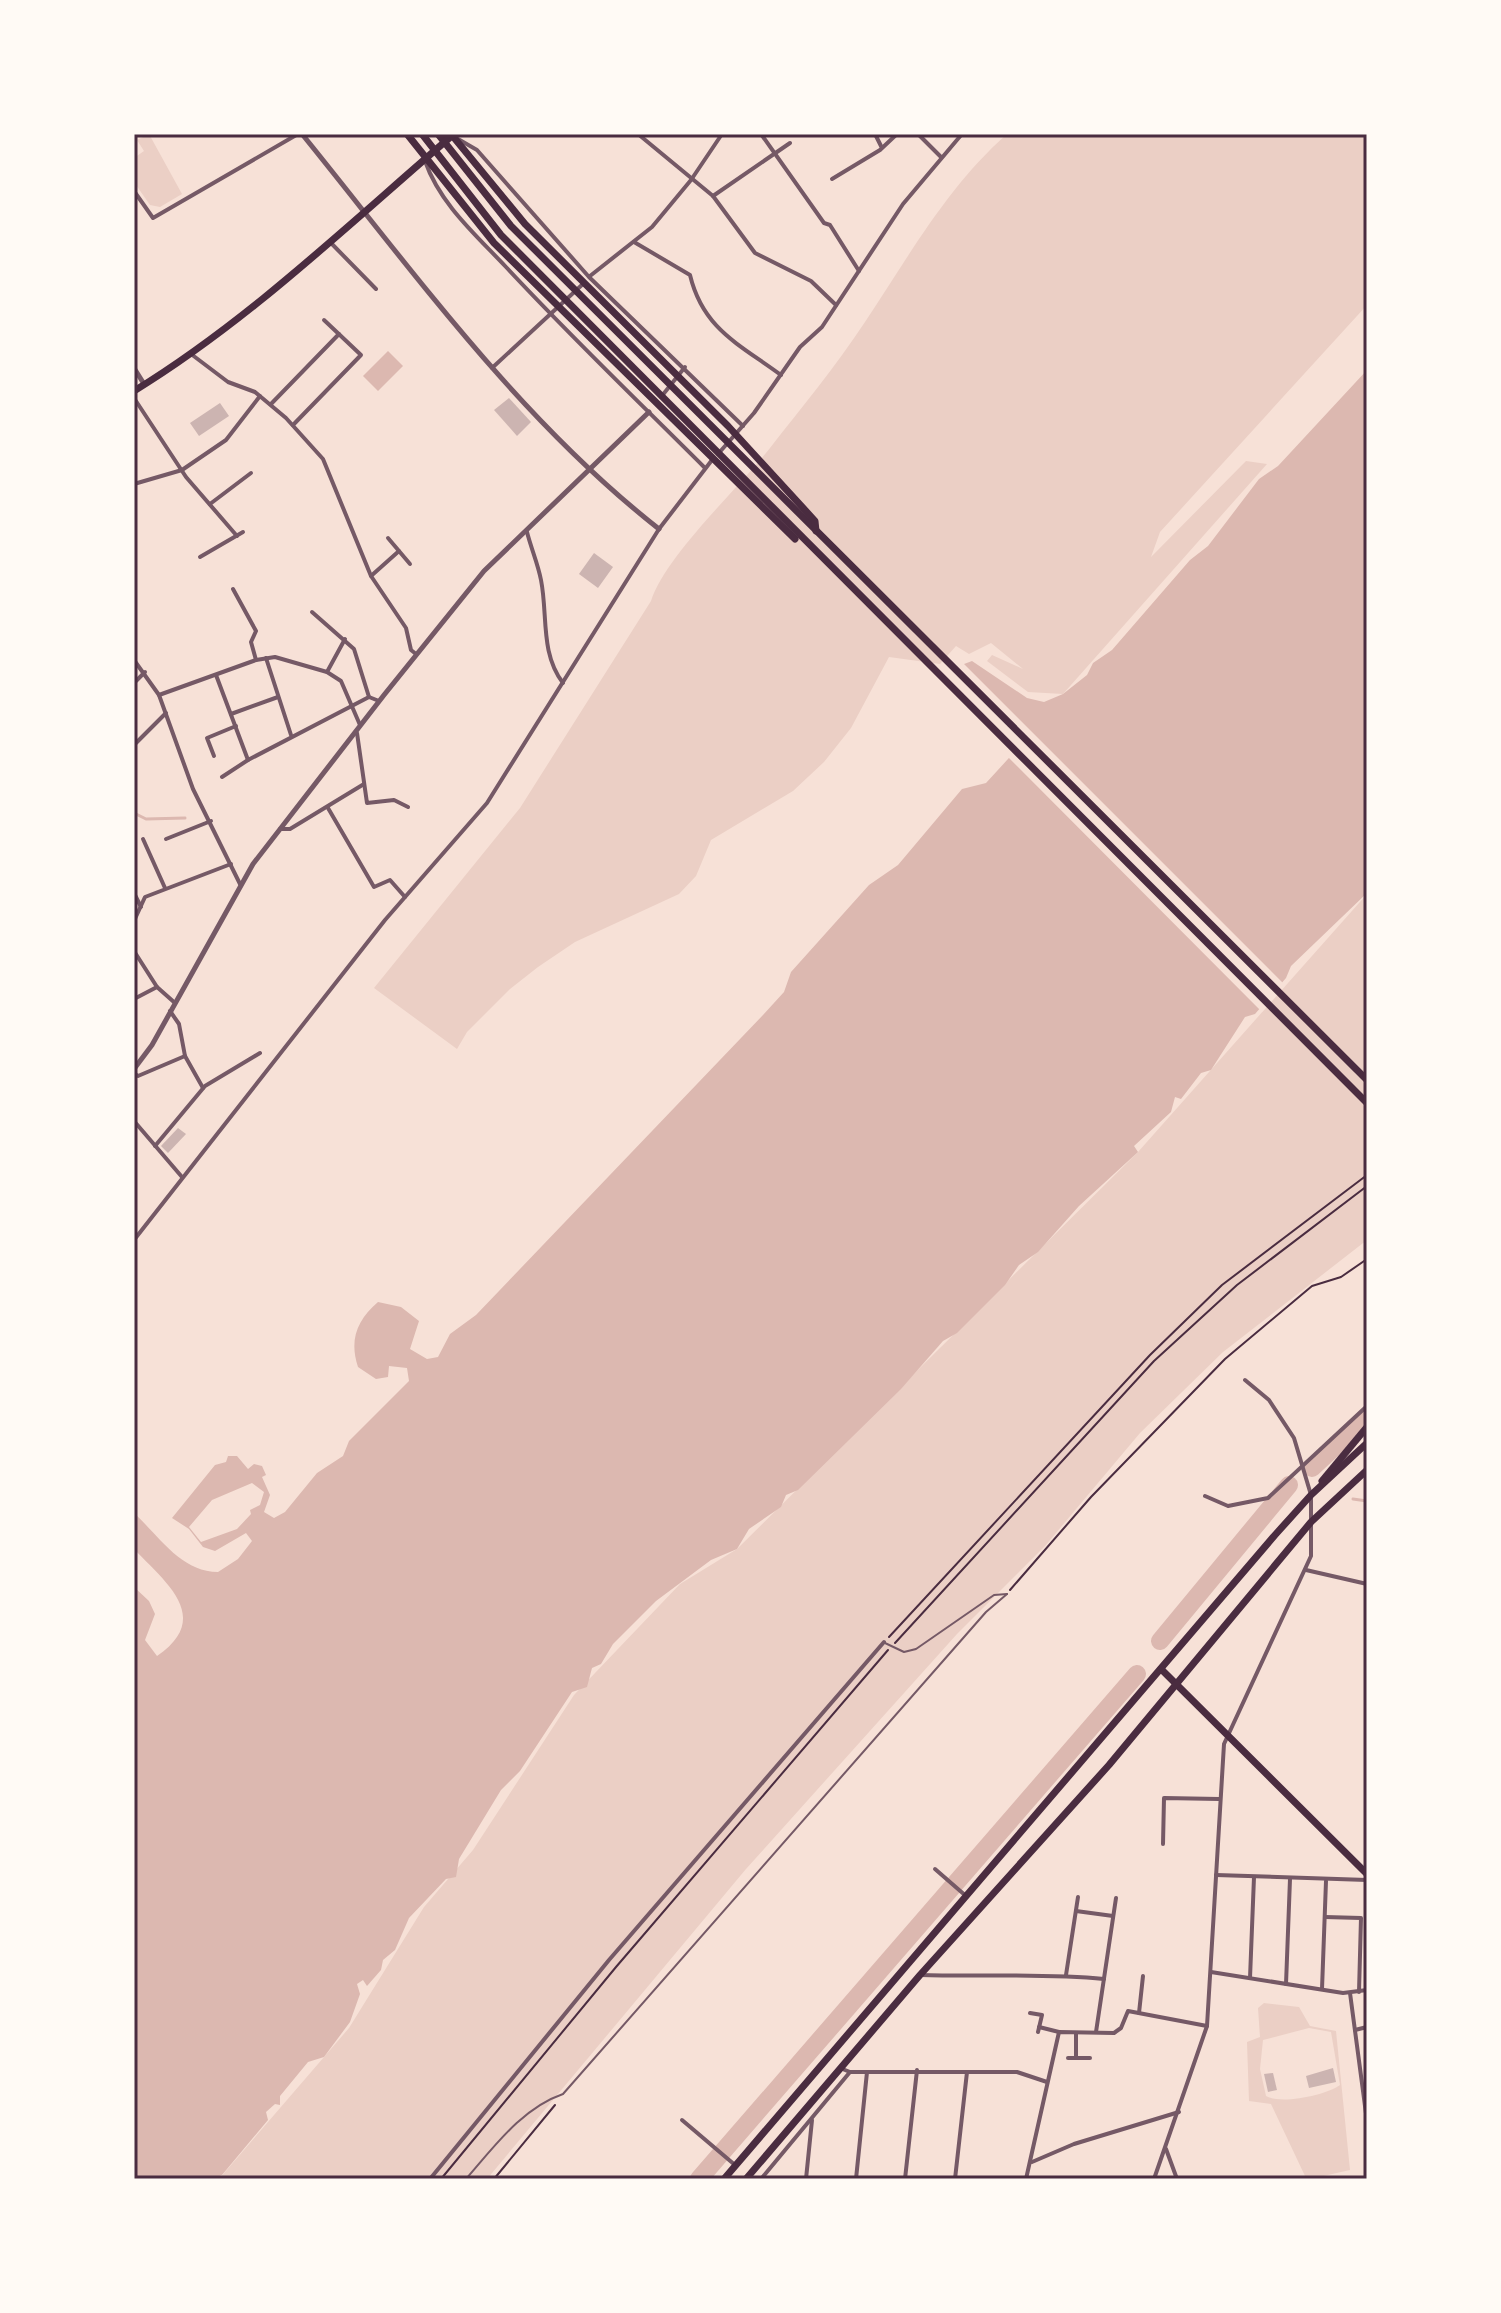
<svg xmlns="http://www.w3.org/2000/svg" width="1501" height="2313" font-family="Lato,sans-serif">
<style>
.green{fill:#ebcfc5;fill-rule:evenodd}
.water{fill:#dcb8b0;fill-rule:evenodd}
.pier{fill:#f7e1d7}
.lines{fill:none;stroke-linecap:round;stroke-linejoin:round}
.stream{stroke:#dcb8b0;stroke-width:3}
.river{stroke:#dcb8b0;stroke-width:18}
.building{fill:#ccb4b1}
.path{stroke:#4a2c40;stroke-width:2}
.service{stroke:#755966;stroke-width:2}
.minor{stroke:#755966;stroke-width:4}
.tertiary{stroke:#755966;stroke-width:5}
.primary{stroke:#4a2c40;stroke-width:7}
.trunk{stroke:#4a2c40;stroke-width:7}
.neatline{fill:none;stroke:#4a2c40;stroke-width:3}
</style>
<rect width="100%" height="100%" fill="#f7e1d7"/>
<!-- green -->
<g class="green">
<polygon points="149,134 182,194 160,207 150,205 134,182 134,158 144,151 137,140"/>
<path d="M 1007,134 L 1367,134 L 1367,305 L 1160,532 L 1151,557 L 1246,461 L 1267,464 L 1063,694 L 1028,692 L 987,661 L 992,655 L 1023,669 L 991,643 L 969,654 L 956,646 L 940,664 L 889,657 L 851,728 L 824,762 L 793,791 L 711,840 L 696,876 L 679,894 L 575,942 L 538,967 L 510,989 L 467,1032 L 457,1049 L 374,988 L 520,808 L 651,601 C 666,555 738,489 770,448 C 802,407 836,366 865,322 C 909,256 947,187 1007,134 Z"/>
<polygon points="1367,894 1367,1240 1223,1352 1140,1433 1045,1546 957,1634 746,1869 487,2179 219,2179 349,2028 424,1907 473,1850 574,1695 680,1584 737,1549 1138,1152"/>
<path d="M 1264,2003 L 1299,2007 L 1310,2026 L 1336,2031 L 1350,2170 L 1310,2179 L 1305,2176 L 1271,2104 L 1249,2101 L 1247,2042 L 1260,2037 L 1258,2008 ZM 1309,2028 L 1331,2032 L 1340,2085 C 1327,2095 1280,2105 1266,2096 L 1260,2069 L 1263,2040 Z"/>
</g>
<!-- water -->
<g class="water">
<polygon points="388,351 403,366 378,391 363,376"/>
<path d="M 1367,370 L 1367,893 L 1291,966 L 1286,978 L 1255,1014 L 1245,1017 L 1211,1070 L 1201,1073 L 1181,1099 L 1175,1097 L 1171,1112 L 1134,1146 L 1138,1152 L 1079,1206 L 1038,1252 L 1019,1265 L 1005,1285 L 957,1333 L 943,1341 L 901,1389 L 798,1490 L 786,1495 L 781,1507 L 749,1529 L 737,1549 L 711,1560 L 656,1601 L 613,1644 L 601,1664 L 592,1668 L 587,1687 L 572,1692 L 520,1771 L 501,1790 L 459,1859 L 456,1877 L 446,1879 L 409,1918 L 395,1950 L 383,1960 L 381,1970 L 367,1986 L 363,1980 L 357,1984 L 360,1994 L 350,2022 L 324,2057 L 308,2062 L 280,2096 L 280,2105 L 275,2104 L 266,2112 L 268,2120 L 222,2175 L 212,2179 L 134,2179 L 134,1587 L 149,1601 L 155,1614 L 145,1640 L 157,1656 C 214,1617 164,1581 134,1549 L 134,1513 C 159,1536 181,1572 218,1572 L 238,1559 L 252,1541 L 246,1533 L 215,1551 L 203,1547 L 189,1529 L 172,1518 L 215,1465 L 226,1462 L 228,1456 L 237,1456 L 248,1469 L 254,1464 L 262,1466 L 266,1475 L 262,1477 L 270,1495 L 264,1512 L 274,1518 L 285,1512 L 317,1473 L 343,1456 L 349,1441 L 409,1381 L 407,1368 L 389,1366 L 388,1377 L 376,1379 L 358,1367 C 349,1340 357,1320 378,1302 L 401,1307 L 419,1321 L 410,1349 L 427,1359 L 438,1357 L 450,1334 L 476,1315 L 763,1015 L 784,992 L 791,972 L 869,885 L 898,865 L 962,789 L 986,783 L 1019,747 L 948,670 L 972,661 L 1027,698 L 1044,702 L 1063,694 L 1087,675 L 1093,663 L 1112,650 L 1190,560 L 1208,546 L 1259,479 L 1278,466 ZM 252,1483 L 264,1492 L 260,1505 L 250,1510 L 251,1514 L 237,1529 L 201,1542 L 189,1527 L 212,1500 Z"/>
</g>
<!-- pier -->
<polygon class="pier" points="961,661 1285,985 1262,1012 1006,755 1014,747 945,673 945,667"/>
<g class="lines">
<!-- stream -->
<g class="stream">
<polyline points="134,813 146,819 185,818"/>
<polyline points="1353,1499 1367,1501"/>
</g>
<!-- river -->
<g class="river">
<polyline points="1312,1468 1367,1417"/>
<polyline points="1160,1641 1289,1485"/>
<polyline points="699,2179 1137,1674"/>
</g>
</g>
<!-- building -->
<g class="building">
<polygon points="509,398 531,422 517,436 494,410"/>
<polygon points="220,403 229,416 199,436 190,423"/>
<polygon points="594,553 613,567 598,588 579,574"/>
<polygon points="178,1128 186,1134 168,1153 161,1146"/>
<polygon points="1333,2068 1336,2082 1309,2088 1306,2076"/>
<polygon points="1273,2073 1277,2090 1268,2092 1264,2074"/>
</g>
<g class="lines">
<!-- path -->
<g class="path">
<polyline points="1010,1590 1091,1497 1225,1359 1312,1286 1341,1277 1367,1259"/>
<polyline points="889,1637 1150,1355 1222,1285 1367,1175"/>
<polyline points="895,1643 1154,1361 1237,1285 1367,1186"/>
<polyline points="441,2179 616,1967 888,1650"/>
<polyline points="494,2179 555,2105"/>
</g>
<!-- service -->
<g class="service">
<polyline points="885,1643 904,1652 916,1649 994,1595 1007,1594"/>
<path d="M 466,2179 C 494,2147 522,2108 563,2094 L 986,1612 L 1007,1594"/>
</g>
<!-- minor -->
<g class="minor">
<polyline points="638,134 713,196 755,253 811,281 836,305"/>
<polyline points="761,134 824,223 830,225 859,271"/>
<polyline points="875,134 881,146"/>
<polyline points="918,134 941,157"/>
<polyline points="134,136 137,134"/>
<polyline points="458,139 477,150 589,277 743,426"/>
<path d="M 425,161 C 440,204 476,235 506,267 C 570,336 638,401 705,468"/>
<polyline points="832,179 880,150 897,134"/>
<polyline points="134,191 153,218 298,134"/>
<polyline points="713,196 790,143"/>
<path d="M 634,242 L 690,275 C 703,329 739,344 781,375"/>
<polyline points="331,243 376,289"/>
<polyline points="590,276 652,227 691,180 722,134"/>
<polyline points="191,354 228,382 255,392 286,418 323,459 371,576 406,628 411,650 416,654"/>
<polyline points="492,368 584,283"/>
<polyline points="661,397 685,367"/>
<polyline points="134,398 186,477 237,536"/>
<polyline points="271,404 339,334"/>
<polyline points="293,425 361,355 324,320"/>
<polyline points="718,454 754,413 800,347 822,327 903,204 962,134"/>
<polyline points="134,484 182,470 226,440 260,396"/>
<polyline points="210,504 251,473"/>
<path d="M 527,532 C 531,548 538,564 541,580 C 548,615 540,653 563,683"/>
<polyline points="388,538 410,564"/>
<polyline points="200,557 243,532"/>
<polyline points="371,576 399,551"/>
<polyline points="233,589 256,631 251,642 256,660"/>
<polyline points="312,612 354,649 369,697 379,701"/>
<polyline points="266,658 291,735"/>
<polyline points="134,660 159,695 193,789 240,884"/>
<polyline points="327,672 345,639"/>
<polyline points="216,675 248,760 369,697"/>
<polyline points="134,683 145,672"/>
<polyline points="159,695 256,660 275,657 327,672 341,681 360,725"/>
<polyline points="231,714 278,697"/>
<polyline points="357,733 367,803 394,800 408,807"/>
<polyline points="134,745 166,713"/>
<polyline points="214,756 207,738 236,726"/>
<polyline points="222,777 248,760"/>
<polyline points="328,808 374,887 390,880 405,897"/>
<polyline points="280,829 290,829 364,784"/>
<polyline points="143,839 165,888"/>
<polyline points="166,839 211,821"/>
<polyline points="134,893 141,907"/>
<polyline points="134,921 145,897 231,864"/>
<polyline points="134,951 157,987 175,1003"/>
<polyline points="134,999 157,987"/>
<polyline points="170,1011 179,1024 185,1056 203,1088"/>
<polyline points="134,1073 138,1076 185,1056"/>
<polyline points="134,1121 182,1177"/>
<polyline points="155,1146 205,1086 260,1053"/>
<polyline points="134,1240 385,920 487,803 659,529 712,460"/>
<polyline points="1205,1496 1228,1506 1268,1498 1367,1406"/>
<polyline points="1306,1570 1367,1584"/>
<polyline points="1163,1844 1164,1798 1219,1799"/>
<polyline points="935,1869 966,1896"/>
<polyline points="1216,1875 1367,1880"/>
<polyline points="1076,1911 1113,1916"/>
<polyline points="1325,1917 1361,1918 1359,1992"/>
<polyline points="1211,1972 1343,1993 1367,1990"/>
<path d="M 920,1975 C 982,1977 1043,1973 1104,1979"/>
<polyline points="1066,1975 1078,1897"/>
<polyline points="1250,1978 1254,1877"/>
<polyline points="1286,1984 1290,1879"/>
<polyline points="1322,1989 1326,1881"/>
<polyline points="1350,1993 1367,2121"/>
<polyline points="1030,2013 1042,2015 1038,2032"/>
<polyline points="1139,2013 1143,1976"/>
<polyline points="1039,2027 1059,2032"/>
<polyline points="1355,2030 1367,2027"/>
<polyline points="1096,2032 1116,1898"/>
<polyline points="1076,2033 1076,2058"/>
<polyline points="1068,2058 1090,2058"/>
<polyline points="840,2068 850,2072 1017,2072 1047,2082"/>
<polyline points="682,2120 735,2165"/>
<polyline points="1166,2149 1177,2179"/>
<polyline points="1032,2162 1074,2144 1179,2112"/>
<polyline points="430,2179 609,1960 884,1642"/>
<polyline points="761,2179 850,2072"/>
<polyline points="806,2179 812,2120"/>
<polyline points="856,2179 867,2072"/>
<polyline points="905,2179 917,2070"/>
<polyline points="955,2179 967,2072"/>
<polyline points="1026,2179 1059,2032 1114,2033 1121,2028 1128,2011 1207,2026"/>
<polyline points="1154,2179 1207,2026 1224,1744 1311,1556 1311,1495 1294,1438 1269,1400 1245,1380"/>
</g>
<!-- tertiary -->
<g class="tertiary">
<path d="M 302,134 C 413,271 519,419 659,529"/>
<polyline points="134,368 144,384"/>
<polyline points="134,1069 152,1045 253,864 384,695 484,571 649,412"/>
</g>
<!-- primary -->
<g class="primary">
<polyline points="407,134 494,243 795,539"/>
<polyline points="422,134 501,235 1367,1103"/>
<polyline points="438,134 511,226 1367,1080"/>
<polyline points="451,134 525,224 728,426 815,521 816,531"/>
<path d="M 134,391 C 250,320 351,222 454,134"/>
<polyline points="1322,1481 1367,1427"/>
<polyline points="1161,1669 1367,1874"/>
</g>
<!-- trunk -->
<g class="trunk">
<polyline points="724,2179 1275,1535 1311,1495 1367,1443"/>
<polyline points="746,2179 920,1975 1109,1765 1311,1522 1367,1470"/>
</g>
</g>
<!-- border -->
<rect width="1501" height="2313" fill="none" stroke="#fffaf5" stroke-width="272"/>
<rect x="136" y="136" width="1229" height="2041" class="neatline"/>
</svg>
